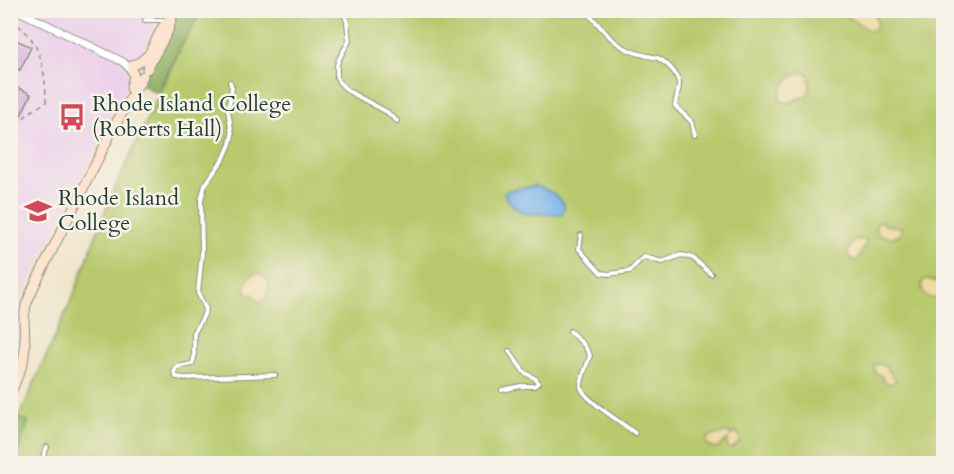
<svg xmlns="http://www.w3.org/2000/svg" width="954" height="474" font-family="Cardo,serif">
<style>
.built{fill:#ecd1ea}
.green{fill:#b7c96c;stroke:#6b8350;stroke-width:1.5}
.forest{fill:#91ad60;stroke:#58754a;stroke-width:1.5}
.sand{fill:#eeda9e;stroke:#868c69;stroke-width:1.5}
.water{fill:#78b2e9;stroke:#4c788e;stroke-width:1.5}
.building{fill:#d3aee0}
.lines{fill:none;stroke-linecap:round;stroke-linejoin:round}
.lane-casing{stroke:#88907e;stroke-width:6}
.street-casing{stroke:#88907e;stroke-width:9}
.secondary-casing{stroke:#88907e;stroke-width:11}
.path{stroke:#88907e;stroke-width:1.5;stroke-dasharray:4.5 4.5;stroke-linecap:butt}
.lane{stroke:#fff;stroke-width:4}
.street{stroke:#fff;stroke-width:7}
.secondary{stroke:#fde4d1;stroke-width:9}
.labels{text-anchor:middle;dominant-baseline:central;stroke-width:5;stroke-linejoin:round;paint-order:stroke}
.poi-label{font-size:22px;fill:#1f3d34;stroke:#f7f3e8;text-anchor:start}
</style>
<rect width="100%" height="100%" fill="#f7f3e8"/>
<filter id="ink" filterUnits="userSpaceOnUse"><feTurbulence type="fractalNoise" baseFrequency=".0167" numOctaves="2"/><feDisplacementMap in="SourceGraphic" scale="12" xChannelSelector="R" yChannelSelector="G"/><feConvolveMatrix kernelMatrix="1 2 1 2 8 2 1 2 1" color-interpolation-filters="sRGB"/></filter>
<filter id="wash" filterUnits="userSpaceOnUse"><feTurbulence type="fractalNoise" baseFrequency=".008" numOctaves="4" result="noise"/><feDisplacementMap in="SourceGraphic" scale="24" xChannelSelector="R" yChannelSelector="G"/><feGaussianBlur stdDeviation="1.35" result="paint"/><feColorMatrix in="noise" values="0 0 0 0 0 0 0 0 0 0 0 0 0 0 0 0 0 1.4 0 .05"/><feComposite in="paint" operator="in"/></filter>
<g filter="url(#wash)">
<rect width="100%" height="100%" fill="#f0e4c9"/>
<!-- built -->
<polygon class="built" points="11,11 163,11 104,135 26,288 22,298 18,317 18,356 16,364 11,378"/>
<!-- green -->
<polygon class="green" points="198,11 943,11 943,463 11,464 11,435 74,294 109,201"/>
<!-- forest -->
<g class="forest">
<polygon points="179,11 202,11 187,36 157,93 142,85 146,73"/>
<polygon points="10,415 22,420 27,420 28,425 12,464 10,463"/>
</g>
<!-- sand -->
<g class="sand">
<path d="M 839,11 L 872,11 C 876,16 879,23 875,29 L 870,31 Z"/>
<path d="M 804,72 L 809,75 C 812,102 807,92 790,103 L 781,102 C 777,87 790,75 804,72 Z"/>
<polygon points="881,221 885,225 901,227 900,235 891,238 878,234 875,227 878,222"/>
<polygon points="857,239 865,240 866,245 857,260 852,260 849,257 847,253 853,242"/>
<path d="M 258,273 C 272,278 272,294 260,302 L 256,299 L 254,295 L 247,294 C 243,285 248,274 258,273 Z"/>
<path d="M 927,279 L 943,283 L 943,297 C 930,301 918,296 923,280 Z"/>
<path d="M 879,364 L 885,366 C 888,371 893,375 896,380 L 892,384 L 885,382 L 881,375 L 875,373 L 874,365 Z"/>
<path d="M 729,432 L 731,433 L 730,436 L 737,432 L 740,437 L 739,443 L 731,449 L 727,447 L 728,439 C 717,446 719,454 706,443 L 707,438 L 711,436 Z"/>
</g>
<!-- water -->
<path class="water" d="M 535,186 C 548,190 558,194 565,206 L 562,214 C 550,215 538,213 525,214 C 517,209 508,203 504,193 L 508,190 Z"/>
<g id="blocks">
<!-- building -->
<g class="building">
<polygon points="10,37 31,47 20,70 10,65"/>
<polygon points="10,84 31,94 21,115 10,110"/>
</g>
</g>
</g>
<g filter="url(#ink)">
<use href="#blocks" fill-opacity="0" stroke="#88907e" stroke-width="1.5"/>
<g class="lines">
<defs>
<g id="lane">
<polyline points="343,10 347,22 349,41 339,59 337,65 337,77 339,82 348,91 387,112 397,121"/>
<path d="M 585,10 C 598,23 609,40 625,48 C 635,54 647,56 658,58 C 667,63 680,75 679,86 C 678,92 676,99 675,106 L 692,122 L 695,135"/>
<polyline points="145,20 163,20 167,21"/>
<polyline points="230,82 232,88 228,110 232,135 230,144 224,158 205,185 201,200 202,253 198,293 206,309 203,317 194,333 194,359 192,364 177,367 174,372 176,377 184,378 275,375"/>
<polyline points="581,235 579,249 601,273 609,274 630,271 642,258 645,257 662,262 681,255 686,256 693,258 711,274"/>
<path d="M 570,331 L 584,345 L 590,355 C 588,364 580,379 581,387 C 583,399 624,424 635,433"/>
<polyline points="502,390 521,386 534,386 538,383 536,379 524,372 509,351"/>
<polyline points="40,464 47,447"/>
</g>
<polyline id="street" points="17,10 123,62 132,71"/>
<g id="secondary">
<polyline points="147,69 168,31 174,10"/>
<polyline points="133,93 131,87 134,75 132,71 133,65 140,62 149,54 162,28 172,16"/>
<polyline points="10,395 23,363 25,347 24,318 26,305 34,286 114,127 143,76"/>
</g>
</defs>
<!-- lane casing -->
<use href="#lane" class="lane-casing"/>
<!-- street casing -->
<use href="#street" class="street-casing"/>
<!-- secondary casing -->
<use href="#secondary" class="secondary-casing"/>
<!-- path -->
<g class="path">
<path d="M 10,21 C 41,35 46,73 46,103 C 30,110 18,121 10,138"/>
<polyline points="10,175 10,181"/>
<polyline points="10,332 14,334"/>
</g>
<!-- lane -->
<use href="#lane" class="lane"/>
<!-- street -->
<use href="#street" class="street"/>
<!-- secondary -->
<use href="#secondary" class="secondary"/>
</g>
</g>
<!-- icons -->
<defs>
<symbol id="bus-bare" viewBox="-9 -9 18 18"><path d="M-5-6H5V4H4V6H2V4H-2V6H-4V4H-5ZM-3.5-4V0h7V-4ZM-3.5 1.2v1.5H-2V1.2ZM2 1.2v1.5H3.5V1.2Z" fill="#d1495b" stroke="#f7f3e8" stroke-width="2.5" paint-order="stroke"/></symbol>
<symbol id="university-bare" viewBox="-9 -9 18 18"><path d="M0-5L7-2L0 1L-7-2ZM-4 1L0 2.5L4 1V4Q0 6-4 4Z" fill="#d1495b" stroke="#f7f3e8" stroke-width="2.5" paint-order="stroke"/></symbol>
</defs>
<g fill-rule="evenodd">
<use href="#bus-bare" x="53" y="98" width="38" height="38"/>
<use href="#university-bare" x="19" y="192" width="38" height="38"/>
</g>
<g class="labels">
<!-- poi labels -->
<g class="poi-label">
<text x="92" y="104">Rhode Island College<tspan x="92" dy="25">(Roberts Hall)</tspan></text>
<text x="58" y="198">Rhode Island<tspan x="58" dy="25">College</tspan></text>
</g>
</g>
<!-- margin -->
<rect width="954" height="474" fill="none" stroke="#f7f3e8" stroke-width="36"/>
</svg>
